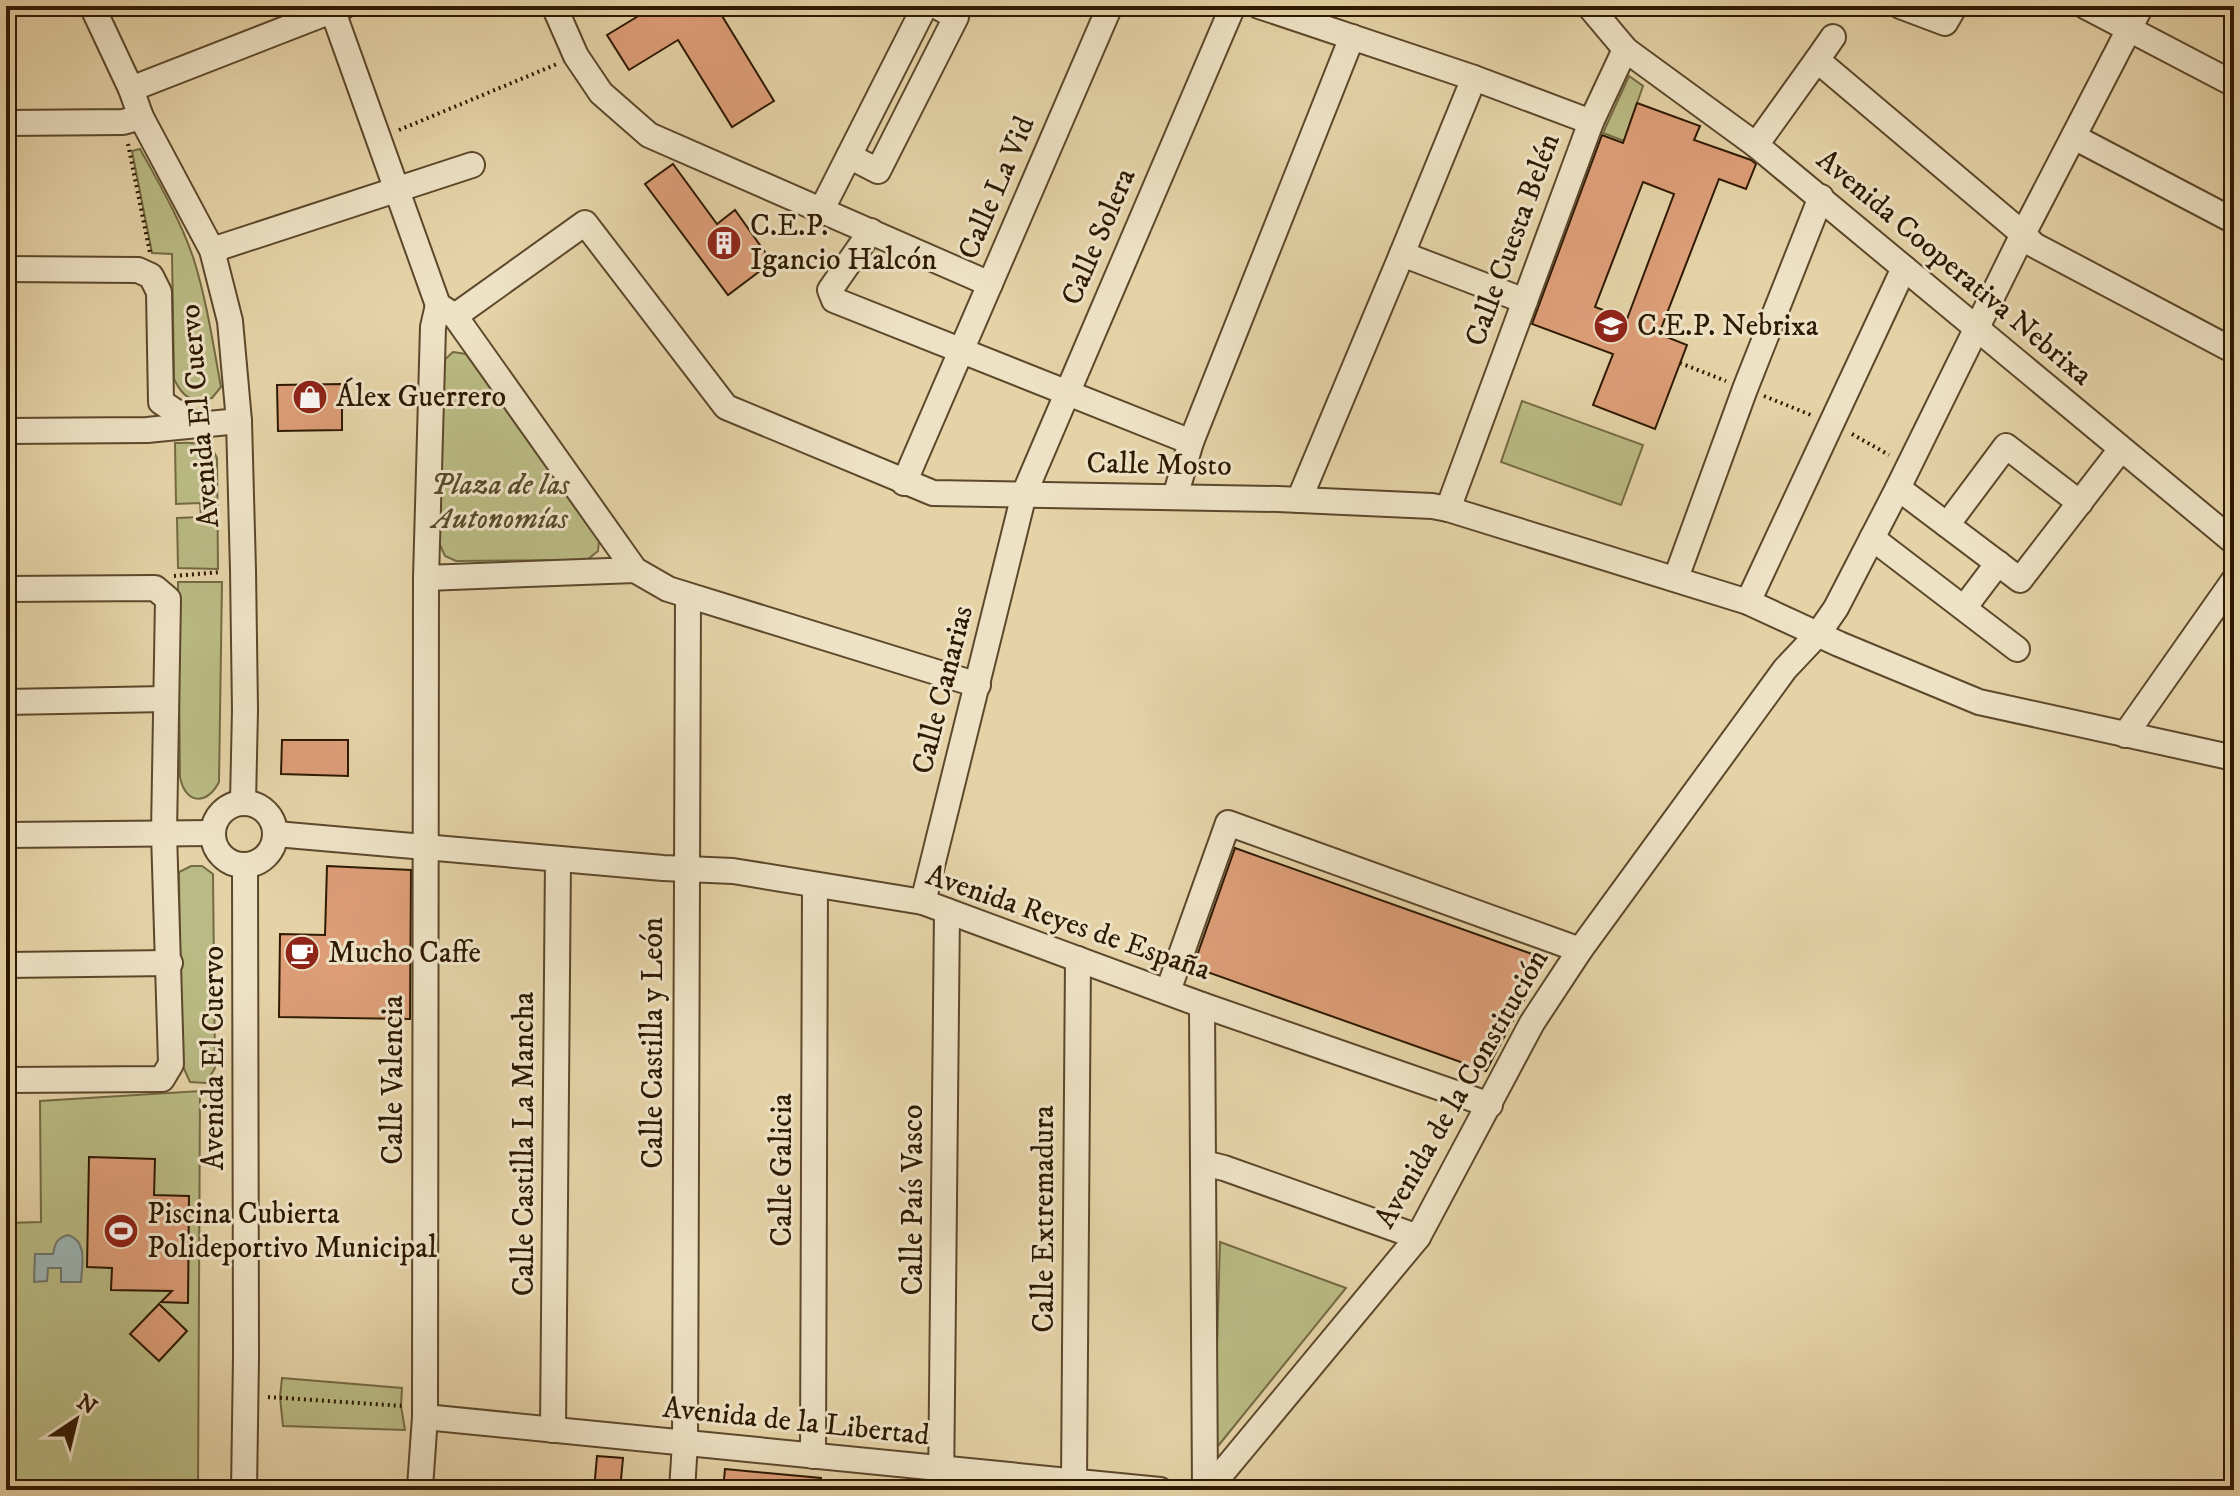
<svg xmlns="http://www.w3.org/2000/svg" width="2240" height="1496" font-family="'IM FELL DW Pica',serif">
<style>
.green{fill:#babb84;stroke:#746a43;stroke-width:2}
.water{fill:#9cb4b4;stroke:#70766d;stroke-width:2}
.building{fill:#dd9e78;stroke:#2e1902;stroke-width:2;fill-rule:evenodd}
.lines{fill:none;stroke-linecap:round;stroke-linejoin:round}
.minor-casing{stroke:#5c482b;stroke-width:28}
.path{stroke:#2e1902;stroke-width:4;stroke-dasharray:2 4;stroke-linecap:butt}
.minor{stroke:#eee2c6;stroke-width:24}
.labels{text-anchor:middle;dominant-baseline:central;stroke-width:6;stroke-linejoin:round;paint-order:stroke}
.street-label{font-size:30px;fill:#2e1902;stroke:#eee2c6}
.poi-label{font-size:30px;fill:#2e1902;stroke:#eee2c6;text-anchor:start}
.park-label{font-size:30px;font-style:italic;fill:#584a29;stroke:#eee2c6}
</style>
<rect width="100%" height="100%" fill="#e5d3a7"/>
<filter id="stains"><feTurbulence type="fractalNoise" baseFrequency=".0025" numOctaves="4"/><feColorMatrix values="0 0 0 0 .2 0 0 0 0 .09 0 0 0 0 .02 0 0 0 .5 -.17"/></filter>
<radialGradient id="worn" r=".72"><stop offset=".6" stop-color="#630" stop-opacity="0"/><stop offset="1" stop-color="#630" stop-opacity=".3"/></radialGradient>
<!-- green -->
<g class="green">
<polygon points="1629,76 1643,86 1624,141 1603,133"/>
<path d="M 140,149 C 160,185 181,221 194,260 C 207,302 213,344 221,387 L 212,398 C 192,403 183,398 174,379 L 172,254 L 152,253 L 132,151 Z"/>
<polygon points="453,352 466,354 599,541 598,551 587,560 456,561 445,556 440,545 442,362"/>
<polygon points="1522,401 1643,445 1621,505 1501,462"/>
<path d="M 175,443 C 192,443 210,440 217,458 L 218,569 L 178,568 L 177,518 L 201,517 L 200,503 L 176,504 Z"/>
<path d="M 178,582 L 222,582 L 219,782 C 207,806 185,804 180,777 Z"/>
<polygon points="191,866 202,866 213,874 215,1068 206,1083 190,1082 181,1062 179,872"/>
<polygon points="200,1091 198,1490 6,1490 6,1223 41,1222 40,1101"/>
<polygon points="1220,1242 1346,1288 1214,1451"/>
<polygon points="282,1378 402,1388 401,1406 405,1430 283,1426 280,1397"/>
</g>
<!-- water -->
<path class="water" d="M 68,1235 C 88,1241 82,1265 81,1282 L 61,1282 L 61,1268 L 48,1268 L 47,1281 L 34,1282 L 35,1254 L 53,1254 C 55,1243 57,1238 68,1235 Z"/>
<!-- building -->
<g class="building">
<polygon points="655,6 716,6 774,101 732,127 678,40 629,70 607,35"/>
<path d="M 1637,103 L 1700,126 L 1694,140 L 1751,160 L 1756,164 L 1746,189 L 1719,179 L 1659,334 L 1687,345 L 1655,429 L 1593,405 L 1613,354 L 1532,324 L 1602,135 L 1623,143 ZM 1643,182 L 1674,194 L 1627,319 L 1595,307 Z"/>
<polygon points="673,164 717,224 735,210 772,262 728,295 645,184"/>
<polygon points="342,384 342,430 278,431 277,385"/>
<polygon points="282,740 348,740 348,776 281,774"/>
<polygon points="1235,848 1546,959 1486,1071 1193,967"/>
<polygon points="327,866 411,870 410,1019 279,1017 280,934 325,935"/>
<polygon points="89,1157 155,1159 154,1195 189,1196 188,1303 161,1302 172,1291 111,1290 112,1268 87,1267"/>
<polygon points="159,1304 187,1331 159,1361 130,1334"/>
<polygon points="597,1456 623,1458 620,1490 594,1490"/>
<polygon points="725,1469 821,1478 820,1490 723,1490"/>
</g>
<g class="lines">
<defs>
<g id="minor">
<polyline points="92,6 131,89 141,117 212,250 230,321 239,421 243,570 245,710 243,802"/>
<polyline points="331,6 438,305"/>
<polyline points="554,6 576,56 601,93 649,135 990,284"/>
<polyline points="1259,6 1474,78 1591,122"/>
<polyline points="1589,6 1626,50 1756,145 2234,542"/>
<polyline points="1900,6 1945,23 1955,6"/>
<polyline points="2085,6 2234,84"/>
<polyline points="1817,60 1833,37"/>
<polyline points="131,89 344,6"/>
<polyline points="6,123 123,122 141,117"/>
<polyline points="2074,137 2234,221"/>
<polyline points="1756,145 1817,60 2023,234 2034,245 2234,351"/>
<polyline points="849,156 878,171 956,17 936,6"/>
<polyline points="822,209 925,6"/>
<polyline points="871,231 830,290 834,300 1191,442"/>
<polyline points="212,250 472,165"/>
<polyline points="1402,254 1525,301"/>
<polyline points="6,269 138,270 151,276 159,292 161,402 196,425"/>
<polyline points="455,316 585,223 726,407 933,493 1278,499 1432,506 1448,509 1748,602 1839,644 1979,702 2234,758"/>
<polyline points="6,431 147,430 239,421"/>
<polyline points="904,483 1110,6"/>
<polyline points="1898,488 2020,580 2121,449"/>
<polyline points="1175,497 1191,442 1352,37"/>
<polyline points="1299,500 1402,254 1474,78"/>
<polyline points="1448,509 1591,122 1621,58 1626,50"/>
<polyline points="1947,525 2006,446 2080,503"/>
<polyline points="1872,538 2017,649"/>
<polyline points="635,570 426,578 433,327 438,305 455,316 635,570 668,589 978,685"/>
<polyline points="1676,578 1745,389 1821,197"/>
<polyline points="6,589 155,588 168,599 164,833 171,1064 162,1079 6,1080"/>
<polyline points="1748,602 1904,268"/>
<polyline points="1964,608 1998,563"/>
<polyline points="6,702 166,699"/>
<polyline points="2125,735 2234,580"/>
<circle cx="244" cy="834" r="31"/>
<polyline points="276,834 663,868 733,871 923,902 1202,1005 1490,1105"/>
<polyline points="6,835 213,833"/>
<polyline points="923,902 1024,494 1233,6"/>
<polyline points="6,965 170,963"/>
<polyline points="1168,991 1228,823 1580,950"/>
<polyline points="1202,1005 1205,1490"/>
<polyline points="1204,1163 1224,1168 1418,1237"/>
<polyline points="425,1417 1160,1490"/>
<polyline points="553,1430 558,859"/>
<polyline points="813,1456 815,885"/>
<polyline points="1074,1481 1078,959"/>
<polyline points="420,1487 425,1417 426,578"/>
<polyline points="244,1490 246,1357 245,865"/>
<polyline points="682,1490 685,1443 688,596"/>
<polyline points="941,1490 947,911"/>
<polyline points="1208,1490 1418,1237 1532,1023 1580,950 1785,669 1818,634 1836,608 1898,488 2023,234 2141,6"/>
</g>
</defs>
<!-- minor casing -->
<use href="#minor" class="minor-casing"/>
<!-- path -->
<g class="path">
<polyline points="399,130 557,64"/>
<polyline points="128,144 150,253"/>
<polyline points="1680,363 1726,381"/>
<polyline points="1764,396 1811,415"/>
<polyline points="1852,434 1889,455"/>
<polyline points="174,576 221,572"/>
<polyline points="268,1397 403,1406"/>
</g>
<!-- minor -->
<use href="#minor" class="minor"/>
</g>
<!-- icons -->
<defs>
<symbol id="building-disc" viewBox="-11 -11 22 22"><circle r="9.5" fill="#8f2418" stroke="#eee2c6"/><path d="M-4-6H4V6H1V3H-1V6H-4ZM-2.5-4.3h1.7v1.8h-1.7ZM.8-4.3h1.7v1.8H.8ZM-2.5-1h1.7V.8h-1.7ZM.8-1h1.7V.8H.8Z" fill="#fff"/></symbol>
<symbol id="school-disc" viewBox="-11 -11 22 22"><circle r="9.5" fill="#8f2418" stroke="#eee2c6"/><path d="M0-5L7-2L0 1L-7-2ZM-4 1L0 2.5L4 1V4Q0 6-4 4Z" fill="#fff"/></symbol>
<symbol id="shop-disc" viewBox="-11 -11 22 22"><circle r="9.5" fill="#8f2418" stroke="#eee2c6"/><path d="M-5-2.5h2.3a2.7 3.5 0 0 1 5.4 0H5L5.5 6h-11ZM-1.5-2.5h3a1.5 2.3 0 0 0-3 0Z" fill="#fff"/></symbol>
<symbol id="cafe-disc" viewBox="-11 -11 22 22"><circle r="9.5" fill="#8f2418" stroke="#eee2c6"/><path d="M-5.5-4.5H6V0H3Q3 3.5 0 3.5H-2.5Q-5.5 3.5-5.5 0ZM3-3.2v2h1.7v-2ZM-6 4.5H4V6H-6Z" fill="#fff"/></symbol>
<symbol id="stadium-disc" viewBox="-11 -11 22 22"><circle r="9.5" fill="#8f2418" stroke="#eee2c6"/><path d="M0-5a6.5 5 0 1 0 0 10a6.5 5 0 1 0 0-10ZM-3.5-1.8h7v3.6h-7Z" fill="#fff"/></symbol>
</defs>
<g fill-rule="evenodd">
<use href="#building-disc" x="704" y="223" width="40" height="40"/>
<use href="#school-disc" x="1591" y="306" width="40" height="40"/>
<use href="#shop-disc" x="290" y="377" width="40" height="40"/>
<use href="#cafe-disc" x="282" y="933" width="40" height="40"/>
<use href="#stadium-disc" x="101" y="1211" width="40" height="40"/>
</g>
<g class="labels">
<!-- street labels -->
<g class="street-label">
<text transform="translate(997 188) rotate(-67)">Calle La Vid</text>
<text transform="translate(1099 237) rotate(-67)">Calle Solera</text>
<text transform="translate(1513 240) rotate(-70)">Calle Cuesta Belén</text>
<text transform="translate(1954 268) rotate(40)">Avenida Cooperativa Nebrixa</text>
<text transform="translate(200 416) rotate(-95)">Avenida El Cuervo</text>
<text transform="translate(1159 465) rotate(1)">Calle Mosto</text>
<text transform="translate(943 690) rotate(-76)">Calle Canarias</text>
<text transform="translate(1068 923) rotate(19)">Avenida Reyes de España</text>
<text transform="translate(653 1043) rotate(-90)">Calle Castilla y León</text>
<text transform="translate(214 1058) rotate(-90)">Avenida El Cuervo</text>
<text transform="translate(393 1080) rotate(-90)">Calle Valencia</text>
<text transform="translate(1462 1089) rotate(-60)">Avenida de la Constitución</text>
<text transform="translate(524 1144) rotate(-90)">Calle Castilla La Mancha</text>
<text transform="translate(782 1170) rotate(-90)">Calle Galicia</text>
<text transform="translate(913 1200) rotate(-90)">Calle País Vasco</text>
<text transform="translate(1044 1219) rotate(-90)">Calle Extremadura</text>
<text transform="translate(796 1422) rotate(6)">Avenida de la Libertad</text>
</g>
<!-- poi labels -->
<g class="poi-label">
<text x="750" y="226">C.E.P.<tspan x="750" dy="34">Igancio Halcón</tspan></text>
<text x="1637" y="326">C.E.P. Nebrixa</text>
<text x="336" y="397">Álex Guerrero</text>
<text x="328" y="953">Mucho Caffe</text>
<text x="147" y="1214">Piscina Cubierta<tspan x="147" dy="34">Polideportivo Municipal</tspan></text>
</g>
<!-- park labels -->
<g class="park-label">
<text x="500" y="485">Plaza de las<tspan x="500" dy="34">Autonomías</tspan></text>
</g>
</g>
<!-- margin -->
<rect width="2240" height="1496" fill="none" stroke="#e5d3a7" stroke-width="32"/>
<rect x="8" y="8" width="2224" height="1480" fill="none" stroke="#2e1902" stroke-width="4"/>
<rect x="16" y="16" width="2208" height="1464" fill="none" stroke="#2e1902" stroke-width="2"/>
<!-- north arrow -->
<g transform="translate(76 1420) rotate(35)" stroke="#eee2c6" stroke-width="6" paint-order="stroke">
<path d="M0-6L14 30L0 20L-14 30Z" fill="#2e1902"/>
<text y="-12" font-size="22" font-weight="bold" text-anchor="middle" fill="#2e1902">N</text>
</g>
<rect width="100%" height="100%" filter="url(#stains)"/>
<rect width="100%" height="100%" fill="url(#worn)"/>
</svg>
